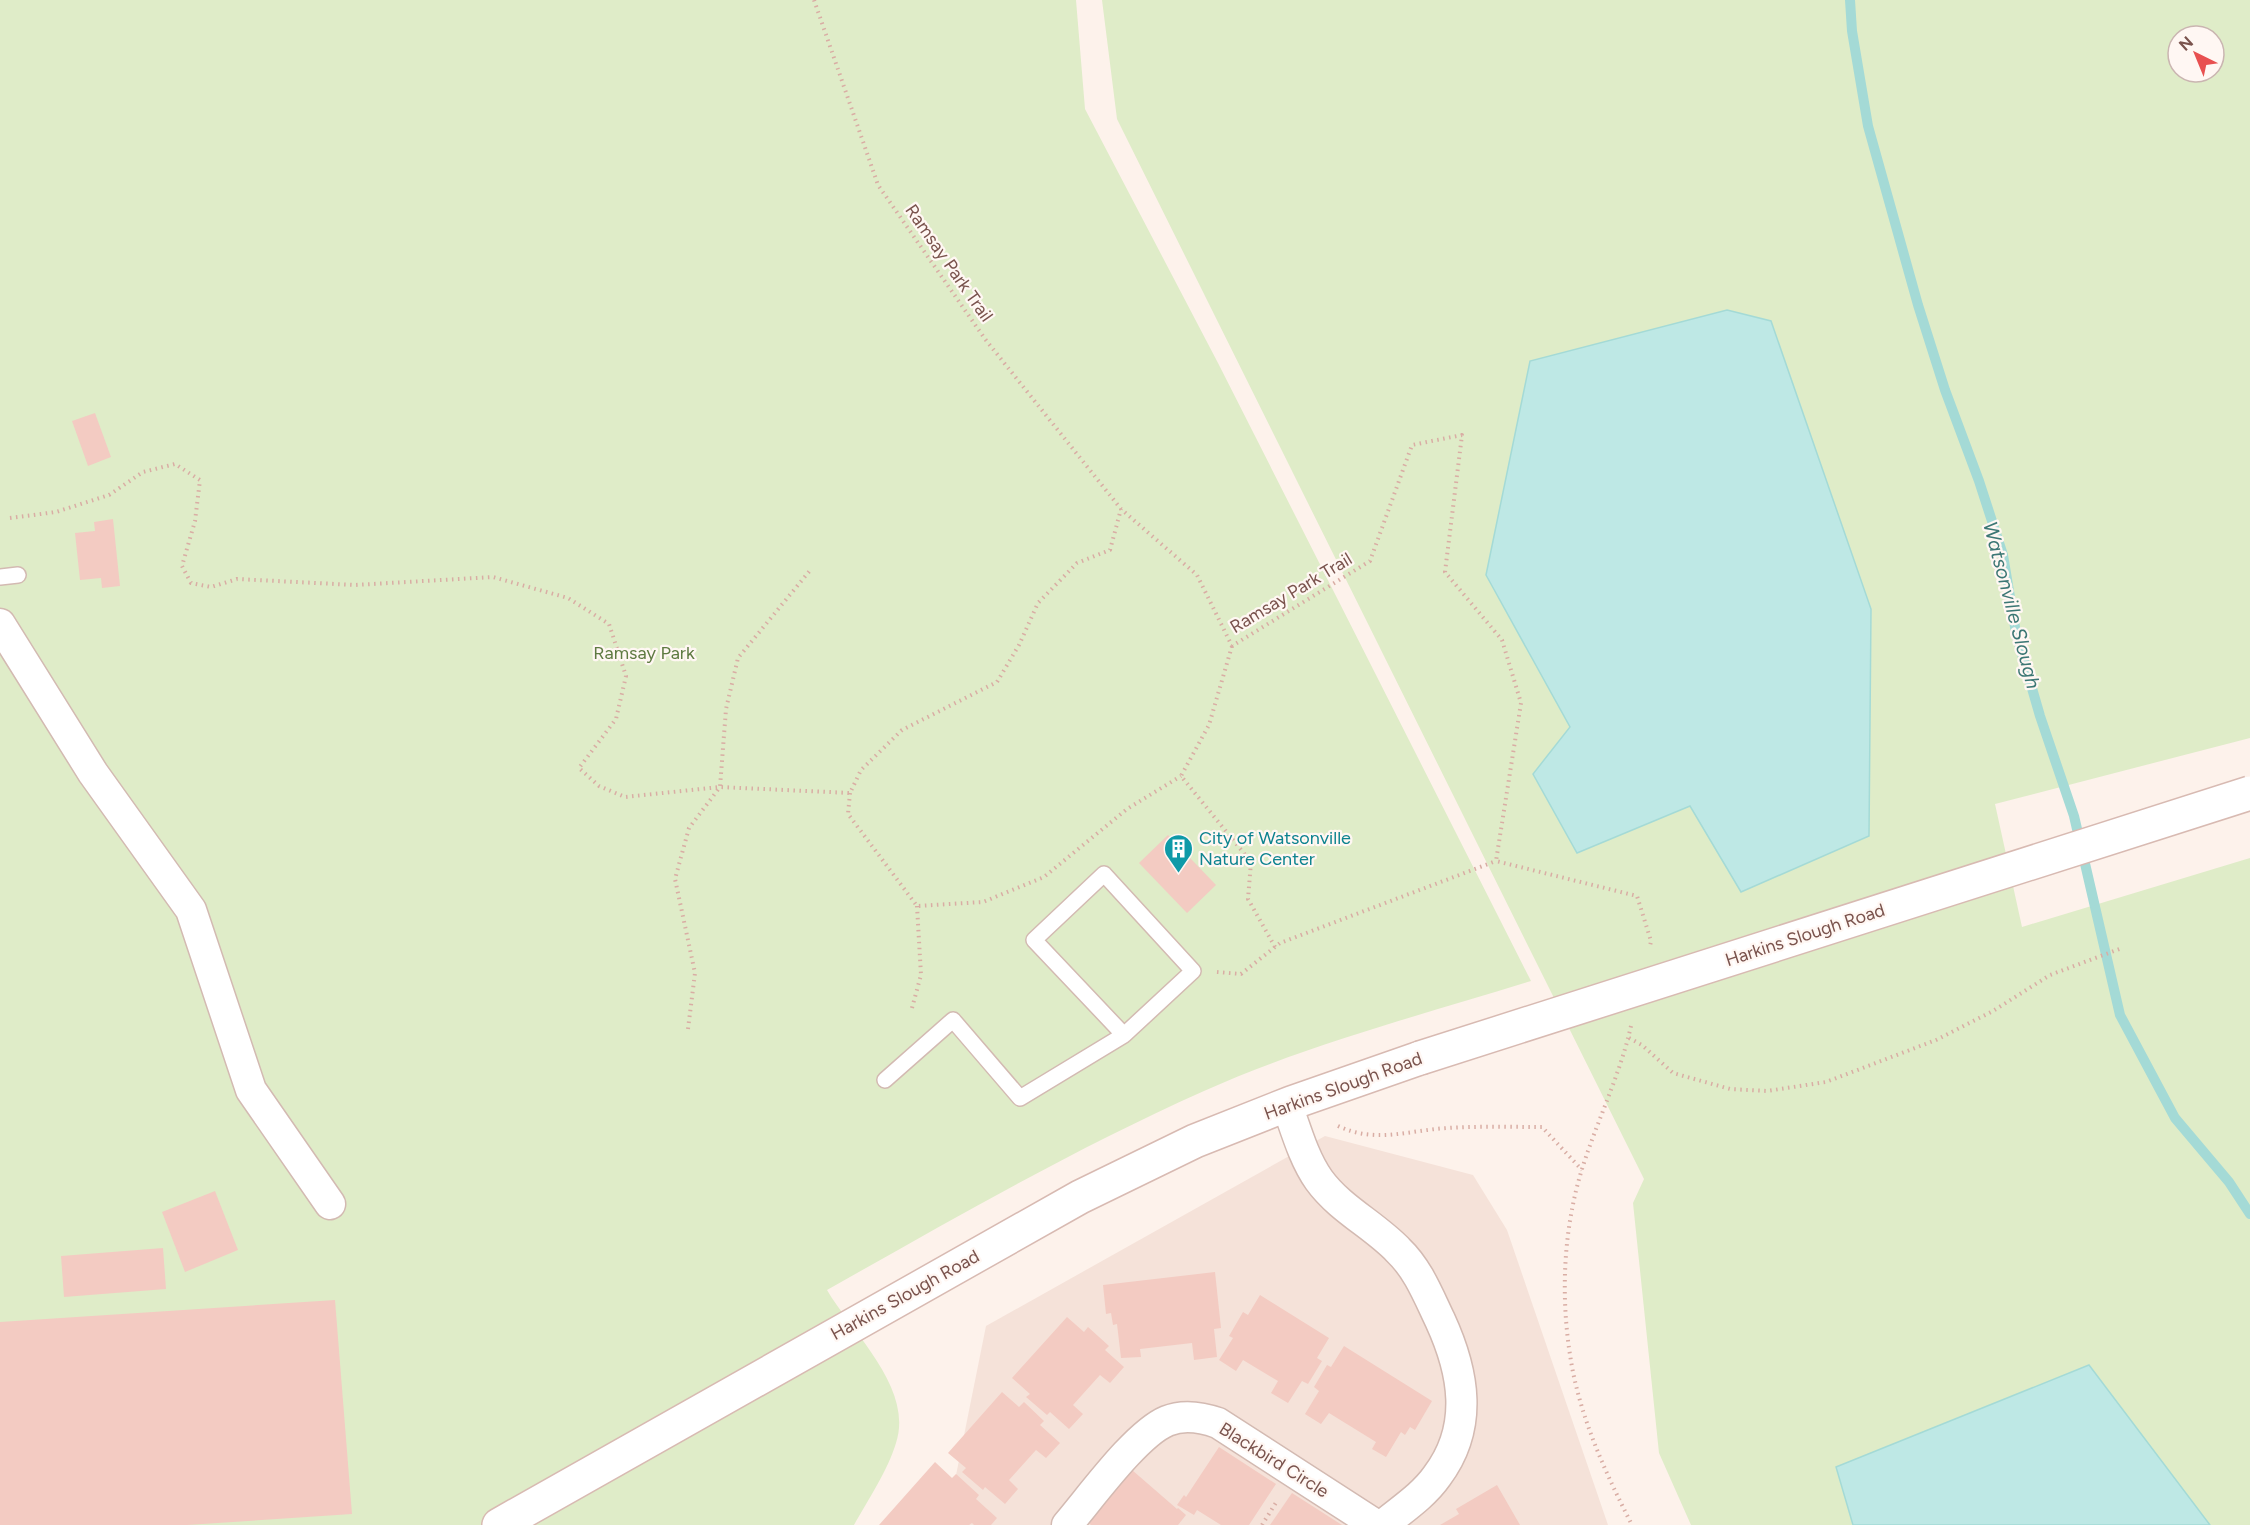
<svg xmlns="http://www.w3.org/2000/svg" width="2250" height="1525" font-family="Figtree,sans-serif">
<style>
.residential{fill:#f5e2d9}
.green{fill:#dfecc8;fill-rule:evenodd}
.water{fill:#bee8e5;stroke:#a4dad6;stroke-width:1.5}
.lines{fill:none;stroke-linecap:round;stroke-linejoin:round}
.stream{stroke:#a4dad6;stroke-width:10}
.building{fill:#f3cbc2}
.service-casing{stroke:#d3bab2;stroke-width:18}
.minor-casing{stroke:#d3bab2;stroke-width:33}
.secondary-casing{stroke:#d8bab2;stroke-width:36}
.path{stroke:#d9ada4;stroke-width:4;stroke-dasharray:1.5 4.5;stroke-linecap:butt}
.service{stroke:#fff;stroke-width:15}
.minor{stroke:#fff;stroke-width:30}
.secondary{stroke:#fff;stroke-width:33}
.secondary-bridge-casing{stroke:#d8bab2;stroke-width:36;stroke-linecap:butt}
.secondary-bridge{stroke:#fff;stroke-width:33}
.labels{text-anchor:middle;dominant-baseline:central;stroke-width:4.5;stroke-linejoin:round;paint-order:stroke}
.street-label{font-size:18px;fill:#7a534d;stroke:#fff7f3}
.park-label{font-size:18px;fill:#5e7a41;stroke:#fff7f3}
.culture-label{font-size:18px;fill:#0d838f;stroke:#fff7f3;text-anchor:start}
.water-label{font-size:20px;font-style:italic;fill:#3c7774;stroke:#fff7f3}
</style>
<rect width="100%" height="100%" fill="#fdf2eb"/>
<!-- residential -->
<polygon class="residential" points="1325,1136 1473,1175 1507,1230 1608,1525 946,1525 986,1326"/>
<!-- green -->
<g class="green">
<path d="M 0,0 L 1076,0 L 1085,109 L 1218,363 L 1531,981 C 1422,1015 1309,1044 1204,1091 C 1074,1149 951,1220 827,1290 C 852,1333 914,1388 896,1443 C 888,1470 868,1500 854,1525 L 0,1525 Z"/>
<path d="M 1102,0 L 2250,0 L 2250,738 L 1995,804 L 2022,927 L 2250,858 L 2250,1525 L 1691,1525 L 1659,1453 L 1633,1203 L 1644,1179 L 1117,119 ZM 2178,36 L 2214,36 L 2214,72 L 2178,72 Z"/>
</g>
<!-- water -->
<g class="water">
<polygon points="1727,310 1771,321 1871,609 1869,836 1741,892 1690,806 1577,853 1533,774 1570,727 1486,575 1530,361"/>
<polygon points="2089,1365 2210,1525 1853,1525 1836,1467"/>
</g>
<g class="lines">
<!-- stream -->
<polyline class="stream" points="1850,0 1852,31 1868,126 1918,305 1945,390 1979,481 2003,555 2016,633 2040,716 2074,816 2120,1015 2175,1118 2229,1182 2250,1214"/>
</g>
<!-- building -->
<g class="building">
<polygon points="95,413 111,457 88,466 72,421"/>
<polygon points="113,519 120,586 102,588 101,578 80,580 75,533 95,531 94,522"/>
<polygon points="1168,835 1216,885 1187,913 1139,863"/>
<polygon points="215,1191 238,1250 185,1272 162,1212"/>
<polygon points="163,1248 166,1289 64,1297 61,1256"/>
<polygon points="1215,1272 1221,1328 1214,1329 1217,1357 1194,1360 1192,1343 1140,1349 1141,1357 1121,1358 1117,1324 1113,1325 1111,1313 1106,1314 1103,1285"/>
<polygon points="1260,1295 1329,1338 1317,1358 1322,1361 1308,1384 1302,1381 1288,1403 1271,1393 1278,1381 1243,1360 1236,1371 1219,1360 1233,1338 1229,1336 1243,1312 1248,1315"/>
<polygon points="335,1300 352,1514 187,1525 0,1525 0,1322"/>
<polygon points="1067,1317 1084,1332 1088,1327 1109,1346 1105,1350 1124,1367 1110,1383 1100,1375 1073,1405 1083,1414 1069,1429 1050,1412 1047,1415 1026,1397 1030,1394 1012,1378"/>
<polygon points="1344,1346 1432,1401 1415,1430 1410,1427 1405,1435 1401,1432 1386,1457 1372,1449 1376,1442 1329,1413 1321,1424 1305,1414 1319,1391 1314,1387 1327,1365 1331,1367"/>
<polygon points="1002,1392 1019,1407 1024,1402 1044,1421 1040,1425 1060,1443 1046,1458 1036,1450 1009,1480 1018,1489 1005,1504 985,1487 983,1490 962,1472 966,1468 948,1453"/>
<polygon points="1219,1447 1276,1484 1249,1525 1221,1525 1197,1510 1194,1515 1177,1505 1184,1495 1186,1497"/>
<polygon points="935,1462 952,1478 956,1474 979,1495 976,1499 997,1518 991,1525 974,1525 972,1523 969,1525 879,1525"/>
<polygon points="1132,1470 1177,1509 1178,1508 1186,1515 1178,1525 1091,1525 1087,1522"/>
<polygon points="1497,1485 1520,1525 1440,1525 1459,1514 1456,1509"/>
<polygon points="1292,1493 1342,1525 1270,1525"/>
</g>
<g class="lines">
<defs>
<g id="service">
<polyline points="0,577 18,575"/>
<polyline points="885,1080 953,1020 1020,1098 1124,1035 1034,940 1104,874 1193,971 1124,1035"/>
</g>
<g id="minor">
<polyline points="0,624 93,773 191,910 251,1090 330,1204"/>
<path d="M 1287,1105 C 1296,1130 1304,1159 1319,1180 C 1340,1209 1374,1225 1398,1250 C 1418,1269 1428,1295 1440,1320 C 1464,1372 1474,1427 1437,1476 C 1423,1496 1401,1510 1383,1525"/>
<path d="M 1067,1525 C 1091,1497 1136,1434 1167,1421 C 1184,1414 1201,1417 1218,1423 L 1376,1525"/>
</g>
<polyline id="secondary" points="499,1525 1080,1197 1195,1141 1291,1103 1420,1058"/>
</defs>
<!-- service casing -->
<use href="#service" class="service-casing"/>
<!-- minor casing -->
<use href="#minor" class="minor-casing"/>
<!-- secondary casing -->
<use href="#secondary" class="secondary-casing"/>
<!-- path -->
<g class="path">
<polyline points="814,0 878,185 985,339 1121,509 1197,575 1232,646 1370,561 1412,445 1462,435 1445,572 1502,640 1521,703 1496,861 1637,896 1651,941 1650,946"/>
<polyline points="10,518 56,512 109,495 143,472 175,464 200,480 195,521 182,566 191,583 211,587 237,579 355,585 493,577 568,598 609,624 626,676 616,719 579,768 599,786 625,797 720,787 850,793 861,770 902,730 997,682 1019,645 1038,603 1077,563 1110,550 1121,509"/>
<polyline points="1232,646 1209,725 1181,776 1251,862 1248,899 1275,947"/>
<polyline points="850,793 848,814 917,906 983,902 1044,877 1127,809 1181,776"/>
<polyline points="1217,972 1241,974 1280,943 1496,861"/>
<polyline points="912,1008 921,975 917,906"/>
<path d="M 1631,1026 C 1620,1075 1597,1121 1582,1169 C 1562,1234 1560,1305 1573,1372 C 1584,1426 1607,1476 1632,1525"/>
<polyline points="688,1029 695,973 675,879 689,828 720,787 726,709 738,658 812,568"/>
<polyline points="1629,1038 1642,1045 1673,1073 1730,1089 1767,1091 1826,1082 1936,1040 1993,1011 2050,975 2122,948"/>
<path d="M 1338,1126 C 1376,1144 1409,1130 1448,1128 C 1479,1126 1511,1127 1542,1127 L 1582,1170"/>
<polyline points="1262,1525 1277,1501"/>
</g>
<!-- service -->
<use href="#service" class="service"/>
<!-- minor -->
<use href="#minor" class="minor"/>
<!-- secondary -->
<use href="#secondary" class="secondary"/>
<defs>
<polyline id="secondary-bridge" points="1420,1058 2250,793"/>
</defs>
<!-- secondary-bridge casing -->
<use href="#secondary-bridge" class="secondary-bridge-casing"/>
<!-- secondary-bridge -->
<use href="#secondary-bridge" class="secondary-bridge"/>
</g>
<!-- icons -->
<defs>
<symbol id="building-pin" viewBox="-11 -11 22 30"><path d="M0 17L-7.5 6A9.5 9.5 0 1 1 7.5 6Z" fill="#0f9aa8" stroke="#fff7f3"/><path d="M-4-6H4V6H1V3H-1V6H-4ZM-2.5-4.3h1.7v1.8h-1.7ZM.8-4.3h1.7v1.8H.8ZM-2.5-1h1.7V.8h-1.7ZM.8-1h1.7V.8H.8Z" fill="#fff"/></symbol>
</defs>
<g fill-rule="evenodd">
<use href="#building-pin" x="1162" y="832" width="33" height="45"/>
</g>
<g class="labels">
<!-- street labels -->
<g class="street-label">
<text transform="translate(949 263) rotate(55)">Ramsay Park Trail</text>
<text transform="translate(1291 593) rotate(-31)">Ramsay Park Trail</text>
<text transform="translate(1805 935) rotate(-18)">Harkins Slough Road</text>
<text transform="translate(1343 1086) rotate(-20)">Harkins Slough Road</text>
<text transform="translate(905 1295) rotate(-29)">Harkins Slough Road</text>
<text transform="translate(1274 1460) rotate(32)">Blackbird Circle</text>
</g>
<!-- park labels -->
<g class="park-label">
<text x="644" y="653">Ramsay Park</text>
</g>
<!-- culture labels -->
<g class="culture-label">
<text x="1199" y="838">City of Watsonville<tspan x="1199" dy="21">Nature Center</tspan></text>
</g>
<!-- water labels -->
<g class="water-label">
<text transform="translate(2012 605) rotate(75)">Watsonville Slough</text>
</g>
</g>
<!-- north arrow -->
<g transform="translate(2196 54) rotate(317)"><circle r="28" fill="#fff7f3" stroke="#cab5b1" stroke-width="1.5"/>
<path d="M0-4.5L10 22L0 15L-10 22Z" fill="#e85050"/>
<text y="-9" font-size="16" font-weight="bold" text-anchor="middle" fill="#7a534d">N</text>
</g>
</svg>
